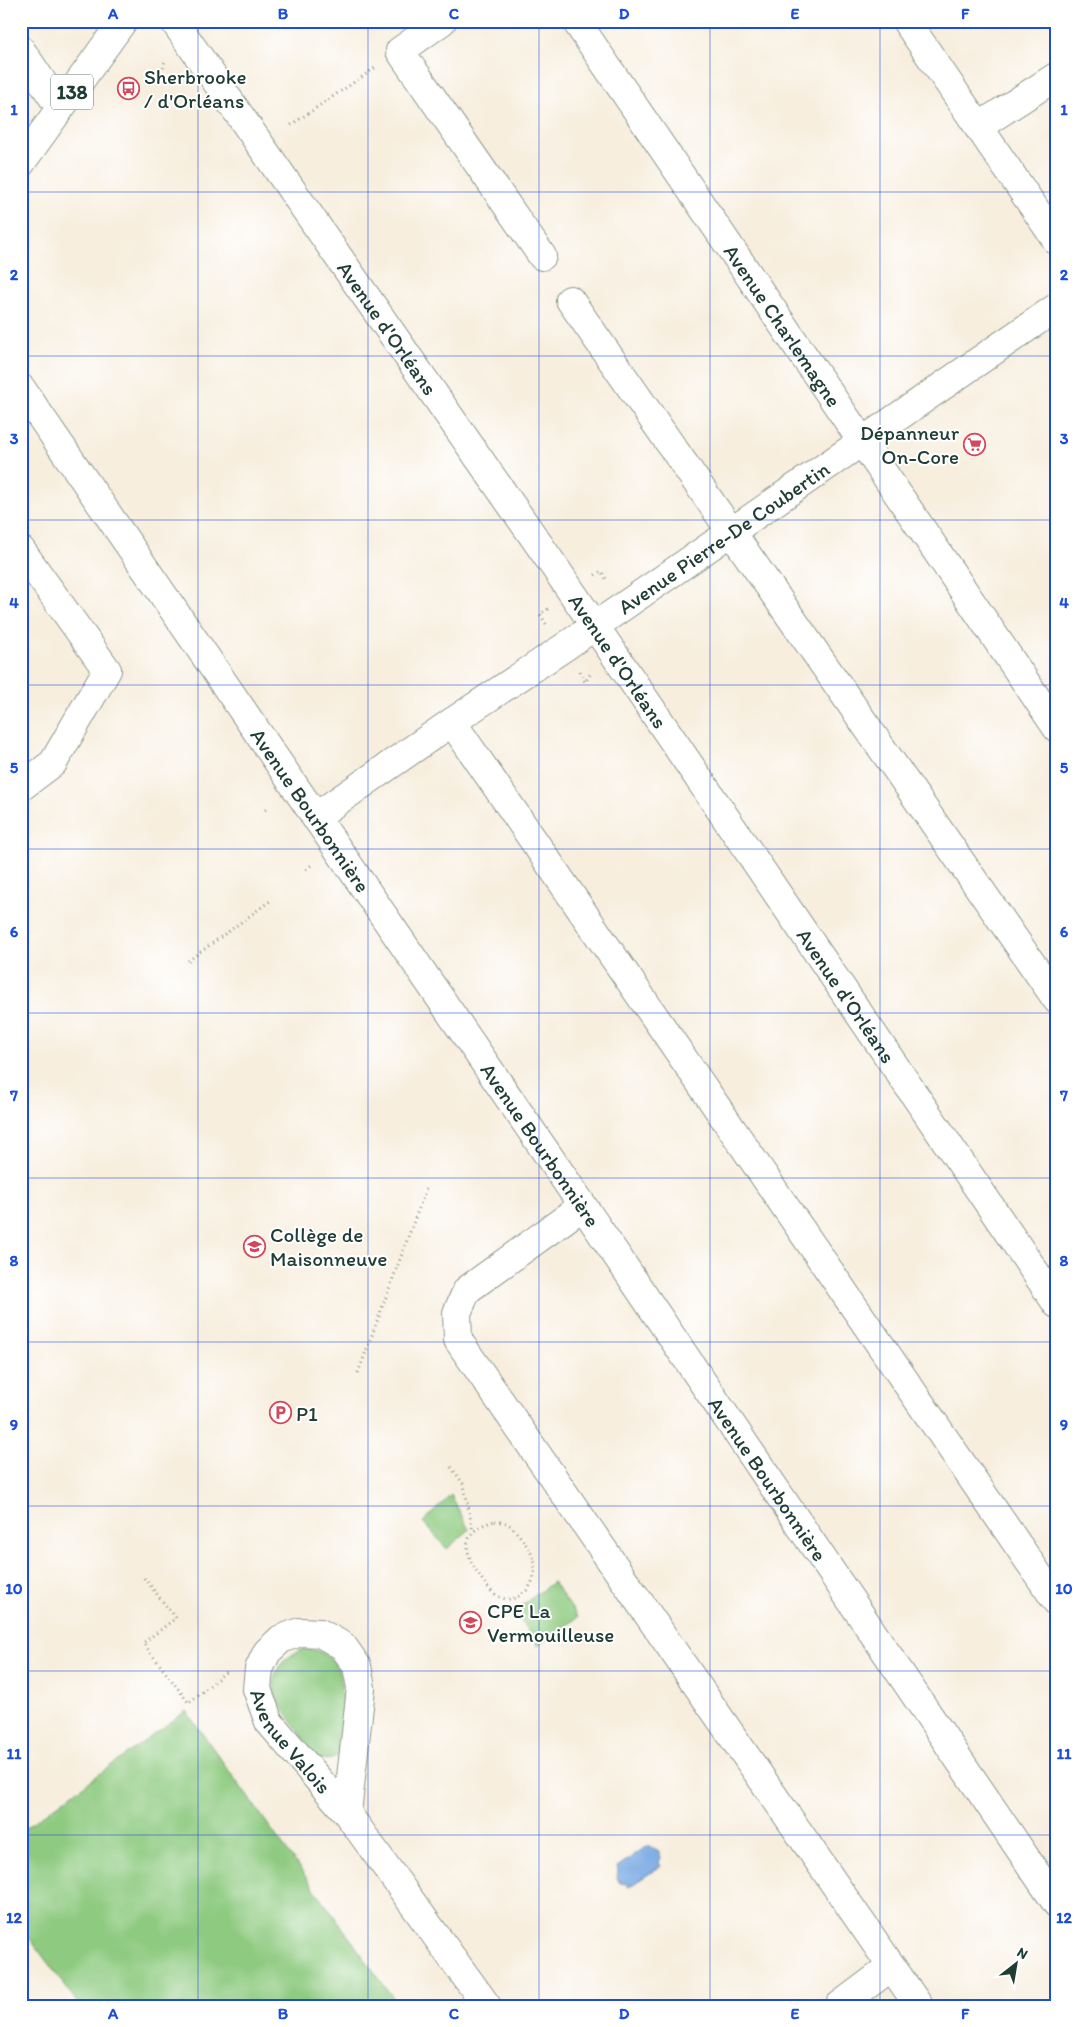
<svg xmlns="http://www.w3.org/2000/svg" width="1078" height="2027" font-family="Itim,sans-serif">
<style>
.green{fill:#8eca80;stroke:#56845a}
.water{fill:#78a8e3;stroke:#4c728c}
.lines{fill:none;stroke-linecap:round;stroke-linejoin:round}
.minor-casing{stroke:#8b9689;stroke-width:30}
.major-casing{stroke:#8b9689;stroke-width:30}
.path{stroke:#8b9689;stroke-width:3;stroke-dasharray:1 4;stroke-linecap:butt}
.minor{stroke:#fff;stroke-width:28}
.major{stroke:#fff;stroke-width:28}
.grid{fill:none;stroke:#1d4ed8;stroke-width:1;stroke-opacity:0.55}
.labels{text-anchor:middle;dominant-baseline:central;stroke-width:4;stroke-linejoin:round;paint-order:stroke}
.shield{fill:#fff;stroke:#627771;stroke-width:1}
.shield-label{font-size:20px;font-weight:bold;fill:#1f3d34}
.poi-label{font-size:21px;fill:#1f3d34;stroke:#fff;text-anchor:start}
.street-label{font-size:21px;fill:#1f3d34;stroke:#fff}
.neatline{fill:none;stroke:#1d4ed8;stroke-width:2}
.grid-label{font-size:16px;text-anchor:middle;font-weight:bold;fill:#1d4ed8}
</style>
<rect width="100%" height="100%" fill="#fff"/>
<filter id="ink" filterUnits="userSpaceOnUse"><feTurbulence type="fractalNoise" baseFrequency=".02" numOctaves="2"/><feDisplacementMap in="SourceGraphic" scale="10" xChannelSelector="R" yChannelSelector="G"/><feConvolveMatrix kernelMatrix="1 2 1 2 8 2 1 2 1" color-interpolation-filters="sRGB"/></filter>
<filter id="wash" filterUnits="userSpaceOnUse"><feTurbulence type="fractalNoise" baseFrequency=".0096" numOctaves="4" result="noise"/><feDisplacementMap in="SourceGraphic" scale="20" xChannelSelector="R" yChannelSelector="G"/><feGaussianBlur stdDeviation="1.12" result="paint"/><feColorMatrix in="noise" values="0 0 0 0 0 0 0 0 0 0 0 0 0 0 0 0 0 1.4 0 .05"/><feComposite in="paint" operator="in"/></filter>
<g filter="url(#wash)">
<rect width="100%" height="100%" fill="#f7eede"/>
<!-- green -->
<g class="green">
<polygon points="451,1495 469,1530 447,1549 423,1522"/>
<polygon points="553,1582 578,1617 538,1646 514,1611"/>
<path d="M 302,1649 L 318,1651 L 327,1655 L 335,1664 L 341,1676 L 343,1748 C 337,1761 329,1761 316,1758 L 279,1702 C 266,1676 279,1661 302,1649 Z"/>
<polygon points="186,1711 399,2006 80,2006 21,1927 21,1831"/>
</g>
<!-- water -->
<polygon class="water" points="647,1846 658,1850 661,1857 659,1863 661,1866 629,1887 627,1884 620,1883 617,1878 618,1870 617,1867"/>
</g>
<g filter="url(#ink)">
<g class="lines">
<defs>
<g id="minor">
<path id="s1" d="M 174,21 L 556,569 L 1057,1304"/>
<polyline points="442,21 400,51 542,256"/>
<path id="s2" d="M 576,21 L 1057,728"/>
<polyline points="906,21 1057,241"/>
<polyline points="21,50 60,108"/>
<polyline points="978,127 1057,76"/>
<polyline points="570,300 1057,1000"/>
<path id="s3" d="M 21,388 L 583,1206 L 1057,1904"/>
<polyline points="21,550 107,670 53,763 21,787"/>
<polyline points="452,722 1057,1602"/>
<path id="s4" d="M 315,817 L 452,722 L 563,648 L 1057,307"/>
<polyline points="583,1206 467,1290 457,1313 458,1340 919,2006"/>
<path id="s5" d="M 347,1813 L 361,1688 L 357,1666 L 343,1646 L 320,1633 L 300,1632 L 281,1639 L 267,1652 L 259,1669 L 257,1689 L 269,1722 L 347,1813 L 487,2006"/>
<polyline points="839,2006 891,1967"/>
</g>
<polyline id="major" points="21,163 123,21"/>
</defs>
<!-- minor casing -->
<use href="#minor" class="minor-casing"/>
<!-- major casing -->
<use href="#major" class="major-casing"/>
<!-- path -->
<g class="path">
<polyline points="163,68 165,61"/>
<polyline points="291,125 375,68"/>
<polyline points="595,575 601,571 607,580"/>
<polyline points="546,624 540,614 548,609"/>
<polyline points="580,671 585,682 591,673"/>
<polyline points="265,810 268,808"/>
<polyline points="306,869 313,864"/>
<polyline points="188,961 270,901"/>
<polyline points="358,1373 427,1186"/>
<polyline points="451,1467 464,1485 473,1532"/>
<path d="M 495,1521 C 498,1522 503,1522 506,1523 C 514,1526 532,1551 534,1560 C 537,1570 533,1585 525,1592 C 502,1610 489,1590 477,1572 C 461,1547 464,1529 495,1521 Z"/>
<polyline points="144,1578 176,1618 143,1643 189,1703 228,1670"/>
</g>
<!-- minor -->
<use href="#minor" class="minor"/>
<!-- major -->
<use href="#major" class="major"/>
</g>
</g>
<!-- grid -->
<path class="grid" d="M 198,21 L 198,2006M 368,21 L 368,2006M 539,21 L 539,2006M 710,21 L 710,2006M 880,21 L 880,2006M 21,192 L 1057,192M 21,356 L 1057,356M 21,520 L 1057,520M 21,685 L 1057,685M 21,849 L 1057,849M 21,1013 L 1057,1013M 21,1178 L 1057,1178M 21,1342 L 1057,1342M 21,1506 L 1057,1506M 21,1671 L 1057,1671M 21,1835 L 1057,1835"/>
<!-- icons -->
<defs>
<symbol id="bus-ring" viewBox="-11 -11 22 22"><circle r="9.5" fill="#fff" stroke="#d1495b" stroke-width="1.5"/><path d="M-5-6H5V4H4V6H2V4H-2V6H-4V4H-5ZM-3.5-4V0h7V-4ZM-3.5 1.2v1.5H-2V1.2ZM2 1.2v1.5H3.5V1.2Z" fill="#d1495b"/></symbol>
<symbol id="supermarket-ring" viewBox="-11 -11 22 22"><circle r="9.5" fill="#fff" stroke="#d1495b" stroke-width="1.5"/><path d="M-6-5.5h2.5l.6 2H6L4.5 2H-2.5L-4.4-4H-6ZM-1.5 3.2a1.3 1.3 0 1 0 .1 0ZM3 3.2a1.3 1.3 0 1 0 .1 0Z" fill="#d1495b"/></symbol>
<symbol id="university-ring" viewBox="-11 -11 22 22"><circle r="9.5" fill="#fff" stroke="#d1495b" stroke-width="1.5"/><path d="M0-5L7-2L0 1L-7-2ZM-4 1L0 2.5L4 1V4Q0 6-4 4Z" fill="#d1495b"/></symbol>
<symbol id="parking-ring" viewBox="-11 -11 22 22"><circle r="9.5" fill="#fff" stroke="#d1495b" stroke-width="1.5"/><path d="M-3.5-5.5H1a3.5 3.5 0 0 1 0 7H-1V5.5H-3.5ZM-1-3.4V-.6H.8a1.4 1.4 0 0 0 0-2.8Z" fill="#d1495b"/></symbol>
<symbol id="school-ring" viewBox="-11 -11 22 22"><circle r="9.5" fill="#fff" stroke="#d1495b" stroke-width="1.5"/><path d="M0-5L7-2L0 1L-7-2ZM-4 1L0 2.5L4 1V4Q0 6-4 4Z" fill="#d1495b"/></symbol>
</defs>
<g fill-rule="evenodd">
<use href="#bus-ring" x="116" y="76" width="25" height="25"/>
<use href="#supermarket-ring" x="962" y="432" width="25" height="25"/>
<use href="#university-ring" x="242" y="1234" width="25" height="25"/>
<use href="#parking-ring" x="268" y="1400" width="25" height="25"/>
<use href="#school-ring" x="458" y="1610" width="25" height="25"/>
</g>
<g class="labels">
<!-- shield labels -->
<rect class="shield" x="51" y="74.5" width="42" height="35" rx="4"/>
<g class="shield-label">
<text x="72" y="92">138</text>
</g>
<!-- poi labels -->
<g class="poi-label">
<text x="144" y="76">Sherbrooke<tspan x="144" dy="24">/ d'Orléans</tspan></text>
<text x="959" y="432" text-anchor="end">Dépanneur<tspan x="959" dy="24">On-Core</tspan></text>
<text x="270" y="1234">Collège de<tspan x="270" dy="24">Maisonneuve</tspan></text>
<text x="296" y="1413">P1</text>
<text x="487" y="1610">CPE La<tspan x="487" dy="24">Vermouilleuse</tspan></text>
</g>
<!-- street labels -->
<g class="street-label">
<text stroke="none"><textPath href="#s2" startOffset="368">Avenue Charlemagne</textPath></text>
<text stroke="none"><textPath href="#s1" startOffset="374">Avenue d'Orléans</textPath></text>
<text stroke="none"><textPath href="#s4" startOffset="495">Avenue Pierre-De Coubertin</textPath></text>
<text stroke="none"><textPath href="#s1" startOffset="779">Avenue d'Orléans</textPath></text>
<text stroke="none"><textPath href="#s3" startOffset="512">Avenue Bourbonnière</textPath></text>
<text stroke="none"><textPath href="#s1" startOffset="1184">Avenue d'Orléans</textPath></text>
<text stroke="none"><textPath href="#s3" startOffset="918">Avenue Bourbonnière</textPath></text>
<text stroke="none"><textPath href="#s3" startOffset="1322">Avenue Bourbonnière</textPath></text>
<text stroke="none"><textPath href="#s5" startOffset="360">Avenue Valois</textPath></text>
</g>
</g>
<!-- margin -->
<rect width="1078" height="2027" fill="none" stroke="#fff" stroke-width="55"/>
<!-- north arrow -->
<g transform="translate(1016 1964) rotate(31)" stroke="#ffffff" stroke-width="4" paint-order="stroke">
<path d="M0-4L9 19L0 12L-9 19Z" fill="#1f3d34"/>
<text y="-8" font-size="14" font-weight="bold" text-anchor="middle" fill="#1f3d34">N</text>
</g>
<rect x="28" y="28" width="1022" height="1972" class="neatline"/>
<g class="grid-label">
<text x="113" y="19">A</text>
<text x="283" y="19">B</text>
<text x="454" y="19">C</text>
<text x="624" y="19">D</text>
<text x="795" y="19">E</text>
<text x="965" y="19">F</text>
<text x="14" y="115">1</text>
<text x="1064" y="115">1</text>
<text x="14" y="280">2</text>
<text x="1064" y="280">2</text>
<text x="14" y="444">3</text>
<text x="1064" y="444">3</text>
<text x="14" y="608">4</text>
<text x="1064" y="608">4</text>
<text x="14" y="773">5</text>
<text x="1064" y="773">5</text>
<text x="14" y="937">6</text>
<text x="1064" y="937">6</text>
<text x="14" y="1101">7</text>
<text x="1064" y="1101">7</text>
<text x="14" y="1266">8</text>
<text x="1064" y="1266">8</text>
<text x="14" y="1430">9</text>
<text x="1064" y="1430">9</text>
<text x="14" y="1594">10</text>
<text x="1064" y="1594">10</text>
<text x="14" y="1759">11</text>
<text x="1064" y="1759">11</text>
<text x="14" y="1923">12</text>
<text x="1064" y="1923">12</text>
<text x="113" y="2019">A</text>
<text x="283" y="2019">B</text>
<text x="454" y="2019">C</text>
<text x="624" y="2019">D</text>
<text x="795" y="2019">E</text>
<text x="965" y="2019">F</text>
</g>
</svg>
